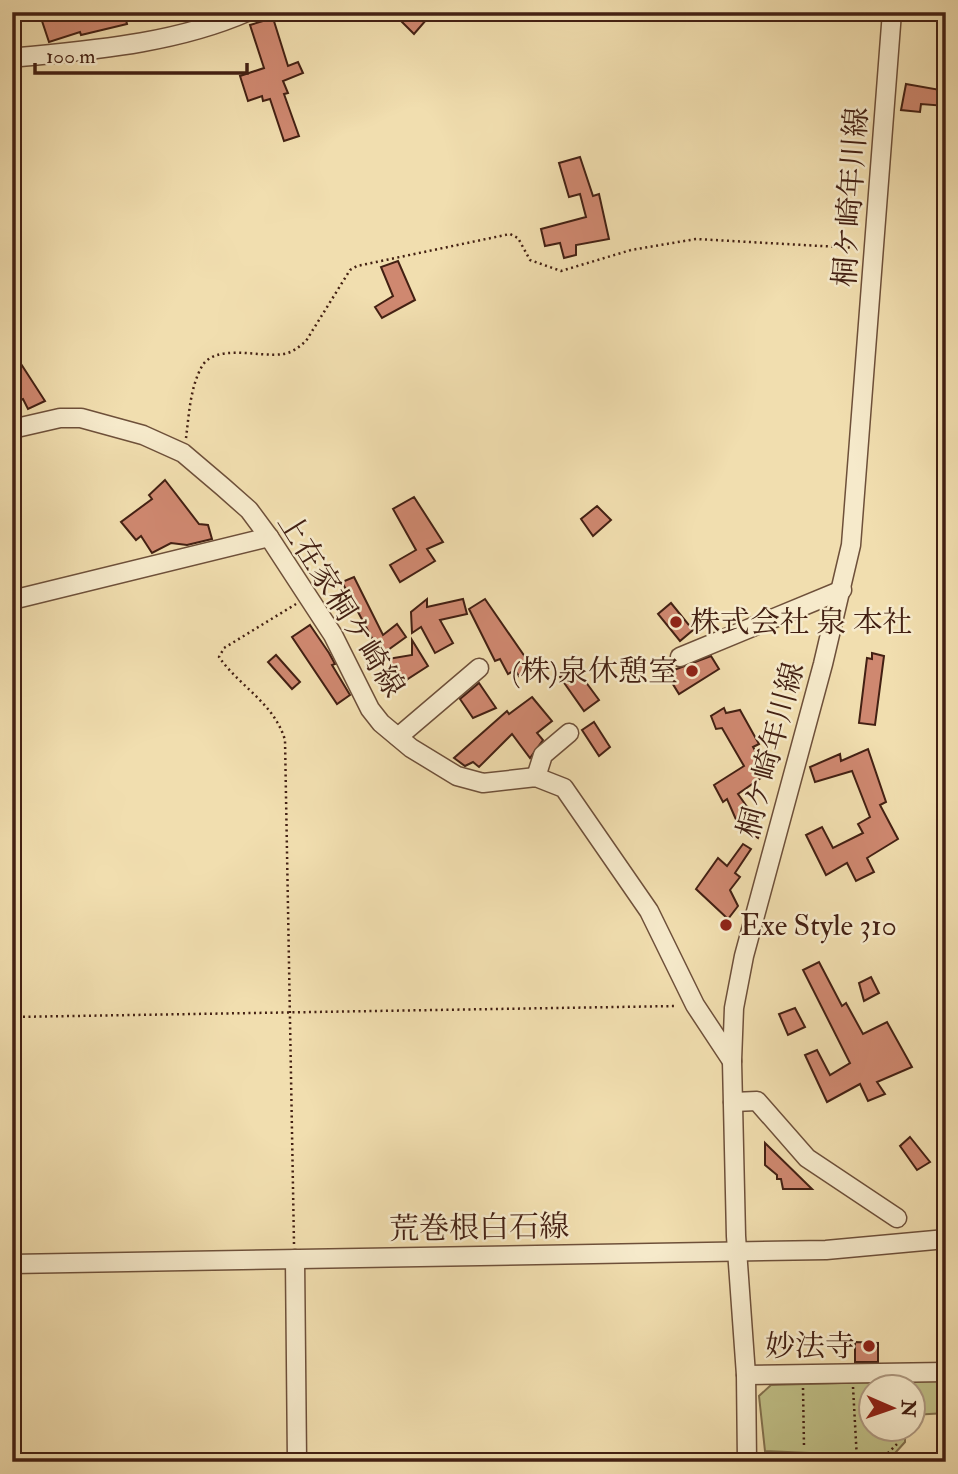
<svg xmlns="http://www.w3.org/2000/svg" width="958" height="1474" font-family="'IM FELL Double Pica','Noto Serif JP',serif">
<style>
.green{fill:#c0c087;stroke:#82704d;stroke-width:2}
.building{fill:#cf8870;stroke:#432013;stroke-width:2}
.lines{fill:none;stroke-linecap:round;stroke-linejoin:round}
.minor-casing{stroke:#6e503a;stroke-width:21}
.path{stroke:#432013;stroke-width:2.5;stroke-dasharray:2 3.5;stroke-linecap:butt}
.minor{stroke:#f6eacb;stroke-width:18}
.poi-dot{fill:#8f2418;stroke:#f6eacb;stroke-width:2.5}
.labels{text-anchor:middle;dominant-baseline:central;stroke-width:5;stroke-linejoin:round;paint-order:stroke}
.street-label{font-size:30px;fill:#432013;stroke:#f6eacb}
.poi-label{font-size:30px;fill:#432013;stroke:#f6eacb;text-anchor:start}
</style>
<rect width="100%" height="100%" fill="#f1deaf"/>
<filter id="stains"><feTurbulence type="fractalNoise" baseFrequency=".00286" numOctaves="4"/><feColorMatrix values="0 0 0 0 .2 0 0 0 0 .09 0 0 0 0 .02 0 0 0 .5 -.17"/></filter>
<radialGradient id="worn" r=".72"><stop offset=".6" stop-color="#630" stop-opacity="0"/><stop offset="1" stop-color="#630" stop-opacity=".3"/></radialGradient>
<!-- green -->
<polygon class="green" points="946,1380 946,1413 913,1415 912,1386 870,1386 870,1428 905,1429 905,1442 887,1462 819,1462 809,1453 765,1451 759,1396 771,1385"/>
<!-- building -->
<g class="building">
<polygon points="39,12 124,12 127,24 81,35 80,32 49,42"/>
<polygon points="410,12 433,12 414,34 401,21"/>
<polygon points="273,18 288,66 298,62 303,73 283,81 288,93 284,94 299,136 284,141 270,99 263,101 262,96 248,101 240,76 264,68 250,25"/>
<polygon points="906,84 946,91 946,106 921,104 920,112 901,110"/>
<polygon points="580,157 593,196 599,194 609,239 576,245 576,255 564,258 560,243 545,246 541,229 586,217 580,194 569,197 559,163"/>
<polygon points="398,261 415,300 382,318 375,307 393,296 381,267"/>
<polygon points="12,350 45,401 28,409 23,399 12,403"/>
<polygon points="165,480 199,524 208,525 212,539 187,545 171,543 152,553 141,536 136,540 121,522 152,499 149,495"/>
<polygon points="414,497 443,542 427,549 435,561 400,582 390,565 416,550 393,509"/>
<polygon points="597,506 611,520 593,536 581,519"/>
<polygon points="354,577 383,635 397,624 406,637 381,655 342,582"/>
<polygon points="427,599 427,607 463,599 467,614 440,620 453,643 435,653 421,627 412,633 411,612"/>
<polygon points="485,599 532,667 519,676 515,670 508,674 500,659 495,661 469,609"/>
<polygon points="671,603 693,630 680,641 658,614"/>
<polygon points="310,625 329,653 335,664 332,665 350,695 337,704 292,637"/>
<polygon points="412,640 428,666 403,682 388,659 412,655"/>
<polygon points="872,653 884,656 875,725 859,723 867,658 872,659"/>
<polygon points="276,655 300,682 292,689 268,662"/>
<polygon points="711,656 719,669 679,694 666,673"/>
<polygon points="574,666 599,700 584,711 560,677"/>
<polygon points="479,683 496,708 473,718 460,699"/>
<polygon points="532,697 552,721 537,733 543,740 530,758 512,734 479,767 473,762 465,766 454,758 507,711 509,714"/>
<polygon points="724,708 726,713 740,710 759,744 753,747 768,773 738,794 762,828 758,838 738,824 727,799 723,802 714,785 744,766 722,728 716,729 711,716"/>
<polygon points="594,722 610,747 599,756 582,730"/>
<polygon points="868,749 886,802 880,805 898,839 867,858 874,872 856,881 847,863 826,875 806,835 822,827 833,848 863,833 858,824 870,817 852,771 815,782 810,767 840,754 841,761"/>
<polygon points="743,844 751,849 735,873 740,877 730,890 738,906 728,919 696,889 718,858 727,866"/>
<polygon points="819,962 842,1006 846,1003 863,1034 887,1022 912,1067 877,1082 885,1094 868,1101 860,1084 827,1102 805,1055 817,1050 830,1075 850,1063 803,970"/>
<polygon points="871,977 879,993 864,1001 859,983"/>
<polygon points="795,1008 805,1027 788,1035 779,1014"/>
<polygon points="910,1137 930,1162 917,1170 900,1146"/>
<polygon points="765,1143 812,1189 783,1189 781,1179 777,1179 777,1175 765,1165"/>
<polygon points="855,1342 878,1343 878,1362 855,1362"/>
</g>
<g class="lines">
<defs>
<g id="minor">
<path d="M 12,58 C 91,50 174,44 247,12"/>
<polyline points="12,429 60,418 81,418 143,435 183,453 223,487 249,510 269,537 333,635 370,709 381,723 411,748 457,776 483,783 536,777 564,788 649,911 695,1005 732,1061"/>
<polyline points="12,600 269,537"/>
<polyline points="680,657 842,590"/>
<polyline points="398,737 479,668"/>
<polyline points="536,777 543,755 569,733"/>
<polyline points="733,1102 757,1101 807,1158 897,1218"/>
<polyline points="295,1259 297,1462"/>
<polyline points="12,1264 826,1250 946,1239"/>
<polyline points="746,1375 946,1372"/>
<polyline points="747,1462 746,1375 736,1236 732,1061 734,1008 744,956 823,664 851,545 892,12"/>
</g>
</defs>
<!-- minor casing -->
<use href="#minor" class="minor-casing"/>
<!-- path -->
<g class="path">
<path d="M 186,438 C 189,415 190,389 201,368 C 214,342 259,358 283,354 C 292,353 299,347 306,341 L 350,270 L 357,266 L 510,234 L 518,238 L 530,260 L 561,271 L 631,250 L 696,239 L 857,248"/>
<polyline points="12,1017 677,1006"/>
<path d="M 294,1244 L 285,740 C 274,703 240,687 219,657 L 224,648 L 296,604"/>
<polyline points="853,1387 857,1460"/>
<polyline points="803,1388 804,1446"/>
<polyline points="880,1461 898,1443 897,1428"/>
</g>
<!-- minor -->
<use href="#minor" class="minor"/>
</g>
<!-- markers -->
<g class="poi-dot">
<circle cx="676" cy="622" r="7"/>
<circle cx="692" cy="671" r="7"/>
<circle cx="726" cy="925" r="7"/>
<circle cx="869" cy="1346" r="7"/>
</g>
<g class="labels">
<!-- street labels -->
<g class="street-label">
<text transform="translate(851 197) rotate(-86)">桐ケ崎年川線</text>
<text transform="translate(341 605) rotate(58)">上在家桐ケ崎線</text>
<text transform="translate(771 750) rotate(-75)">桐ケ崎年川線</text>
<text transform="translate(479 1228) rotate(-1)">荒巻根白石線</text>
</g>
<!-- poi labels -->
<g class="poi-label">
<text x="690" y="622">株式会社 泉 本社</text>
<text x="678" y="671" text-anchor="end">(株)泉休憩室</text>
<text x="740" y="925">Exe Style 310</text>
<text x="855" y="1346" text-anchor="end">妙法寺</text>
</g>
</g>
<!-- margin -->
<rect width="958" height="1474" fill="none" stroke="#f1deaf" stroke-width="42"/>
<rect x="14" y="14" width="930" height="1446" fill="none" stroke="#432013" stroke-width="3.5"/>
<rect x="21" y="21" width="916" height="1432" fill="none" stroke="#432013" stroke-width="2"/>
<!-- north arrow -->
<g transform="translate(892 1408) rotate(92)"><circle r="33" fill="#f6eacb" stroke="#ae9981" stroke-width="2"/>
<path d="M0-5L12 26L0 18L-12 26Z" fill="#8f2418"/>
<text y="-10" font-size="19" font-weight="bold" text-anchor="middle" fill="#432013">N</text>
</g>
<!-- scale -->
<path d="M35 63v10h212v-10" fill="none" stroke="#432013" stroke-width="3.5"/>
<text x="46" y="63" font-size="21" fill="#432013" stroke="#f6eacb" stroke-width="5" paint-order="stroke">100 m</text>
<rect width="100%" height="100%" filter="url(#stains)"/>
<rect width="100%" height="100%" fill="url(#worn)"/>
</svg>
